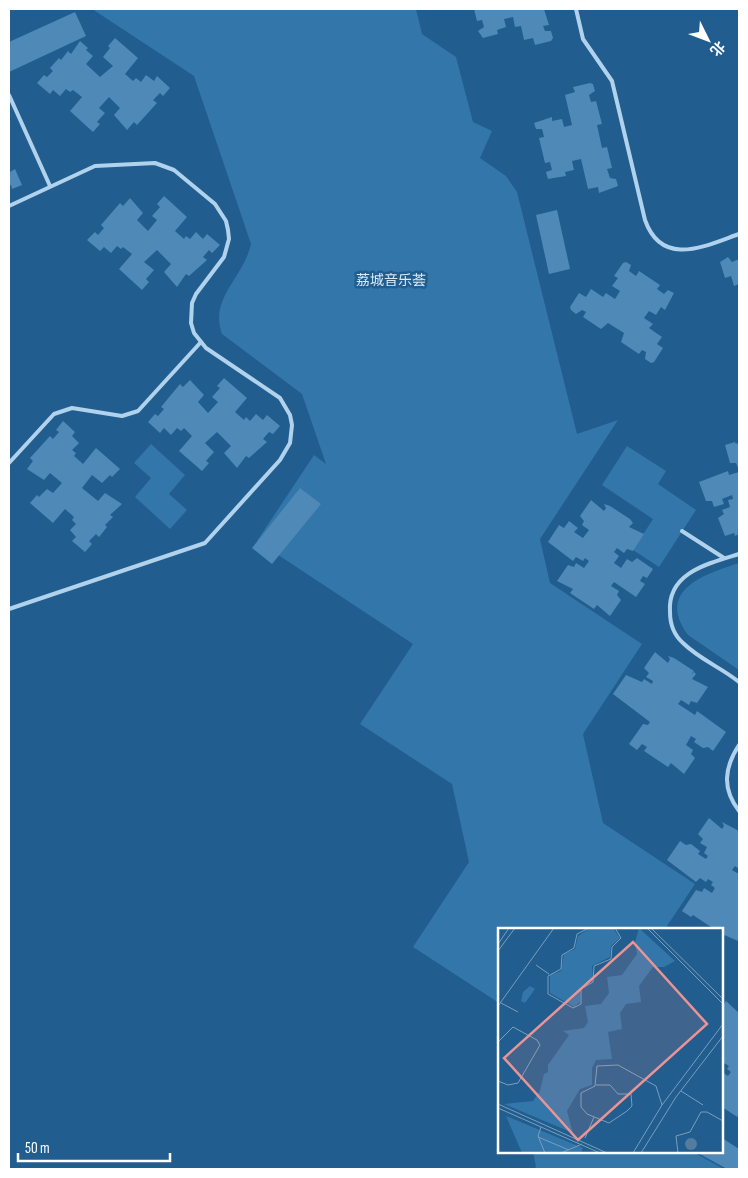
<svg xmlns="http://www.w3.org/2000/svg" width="748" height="1178" font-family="'Sofia Sans Condensed','Noto Sans SC',sans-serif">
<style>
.green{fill:#3276aa}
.building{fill:#4e89b8}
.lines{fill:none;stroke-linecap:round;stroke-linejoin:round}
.lane{stroke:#b1d2ec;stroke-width:4}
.labels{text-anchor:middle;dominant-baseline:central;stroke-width:5;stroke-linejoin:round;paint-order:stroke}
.park-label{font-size:14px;fill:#d6eaf9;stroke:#215d8f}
.inset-road{fill:none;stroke:#7a9ebc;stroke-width:1}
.view{fill:#ea9494;fill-opacity:0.15;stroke:#ea9494;stroke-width:2.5}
.inset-edge{fill:none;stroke:#fff;stroke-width:2.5}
</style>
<rect width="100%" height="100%" fill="#215d8f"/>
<!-- green -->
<g class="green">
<path d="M 92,9 L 416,9 L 422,34 L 456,57 L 473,122 L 492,131 L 480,158 L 506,176 L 517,192 L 577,434 L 618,420 L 540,539 L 550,583 L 642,644 L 583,734 L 603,823 L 695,884 L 665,929 L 499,929 L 499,1003 L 413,947 L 469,862 L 452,784 L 360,724 L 413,644 L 257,541 L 314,455 L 326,464 L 302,394 L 222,334 C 209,298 243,279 251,244 L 194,76 Z"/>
<polygon points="151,444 185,475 169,494 187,510 170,529 135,497 151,478 134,463"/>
<polygon points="627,446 666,471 658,484 696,510 659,567 633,550 653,519 602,485"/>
<path d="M 739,563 L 739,670 L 688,635 C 655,589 706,574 739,563 Z"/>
<polygon points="533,1152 693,1152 724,1169 533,1169 536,1167"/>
</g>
<!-- building -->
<g class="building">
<polygon points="474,9 544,9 549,25 543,26 545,31 551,31 553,38 551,41 535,45 533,38 524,40 521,26 515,27 513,17 504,19 506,27 497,30 498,34 483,38 478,31 484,27 482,20 477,21"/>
<polygon points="75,12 86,36 9,72 9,42"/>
<polygon points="115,38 138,58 125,74 133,81 136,78 141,82 146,75 154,81 157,76 170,88 163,96 160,93 153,100 157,103 137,125 134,122 127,130 114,115 120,108 109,97 99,108 105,113 97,122 100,124 93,132 70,111 82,97 73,90 70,92 66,89 60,96 53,90 50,94 37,83 44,75 47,77 53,71 50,68 59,58 61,60 68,51 71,54 80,41 88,48 86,50 93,56 86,64 100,77 113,66 103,57 110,48 108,46"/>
<polygon points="590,83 593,84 595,91 589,95 591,102 596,101 602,124 597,125 602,148 607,147 612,168 607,169 610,178 616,179 618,186 599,193 598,187 588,189 581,159 572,161 574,170 565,172 566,176 548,179 546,172 552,170 550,162 545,163 539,138 544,137 542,129 536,129 534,123 552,117 552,121 562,119 564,127 572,125 565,95 575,92 573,87"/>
<polygon points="9,169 10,172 15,169 22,185 12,189 11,185 9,186"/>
<polygon points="164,196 187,217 175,231 184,239 186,236 190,239 196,232 203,239 207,234 220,245 212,253 209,250 203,257 207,260 189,276 186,274 177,287 164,272 171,264 157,250 144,262 154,270 146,279 149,282 142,290 119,269 132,254 123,247 121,249 117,246 111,253 104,247 100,251 87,240 95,232 98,235 104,228 101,225 120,203 123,206 130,198 143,213 137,220 148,231 157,220 152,216 160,207 157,204"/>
<polygon points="557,210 570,269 549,274 536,215"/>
<polygon points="728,257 732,262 739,259 739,284 734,286 731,276 725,278 720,262"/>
<polygon points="626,262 631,265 629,271 636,276 639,271 660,285 657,289 664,294 668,290 674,293 665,310 661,307 656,315 649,311 644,318 653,324 649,328 662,337 657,344 663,348 654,362 651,363 645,359 646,352 642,350 639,354 621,342 624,333 608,323 601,329 583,317 586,312 582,310 576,314 571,310 570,307 579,293 586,297 591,289 603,297 606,293 615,299 620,291 612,286 618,278 614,276 623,263"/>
<polygon points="224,378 247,398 235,412 244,420 246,417 250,421 256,414 263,420 267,415 280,426 273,434 269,432 263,439 267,442 249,458 246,456 237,468 224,453 231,446 217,432 205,443 214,452 206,461 209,463 202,471 179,451 192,436 184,428 181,431 177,428 171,435 164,428 160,433 148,422 155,414 158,416 164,409 161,407 180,384 183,387 190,380 204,395 198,402 208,413 218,402 212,397 220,388 217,386"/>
<polygon points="63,421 75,432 72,436 79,443 72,450 76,453 74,456 83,464 96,448 120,469 112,477 110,475 102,483 92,475 82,488 98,501 105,493 122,504 110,515 113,517 105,525 107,527 99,537 96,534 89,541 92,544 85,552 72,541 76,537 70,530 76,524 72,520 74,517 65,509 53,523 30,503 37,495 39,497 47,489 53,493 62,483 50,473 44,480 27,469 33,461 30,458 50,436 53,439 59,432 56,430"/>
<polygon points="735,442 736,444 739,442 739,470 736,463 730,463 725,445"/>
<polygon points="728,471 729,475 739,472 739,534 735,536 734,533 725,536 718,518 724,514 722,510 730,507 728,500 733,499 732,495 722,499 724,504 714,507 712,501 706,501 699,482"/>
<polygon points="300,488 321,504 272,564 252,548"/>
<polygon points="591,500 604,511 606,508 604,504 610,506 630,519 633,523 629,527 644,534 633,551 627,549 624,553 617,548 614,552 619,556 614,563 621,568 627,559 632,562 637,558 653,569 647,578 643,576 640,581 645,584 636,597 614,582 611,586 619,591 617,595 621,600 610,616 597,605 594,609 570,593 573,589 557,581 568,565 574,567 576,563 584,568 589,561 585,558 583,561 576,557 573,561 548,542 559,525 564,528 569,521 578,528 574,532 583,538 589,530 582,525 584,521 580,516"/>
<polygon points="655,652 668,663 670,659 668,656 674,658 694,671 691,675 694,672 696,674 692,679 708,687 697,703 691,701 689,705 681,700 678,704 695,715 697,711 726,732 713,751 708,747 703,748 694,742 696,739 691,736 686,745 693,750 691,754 695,758 684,774 671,763 668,767 644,751 647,747 642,744 637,750 629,744 643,724 648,725 650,722 613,694 626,675 642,682 644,679 652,684 653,681 646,677 649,673 644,668"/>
<polygon points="709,818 722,829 724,826 722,822 739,831 739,869 735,866 732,870 739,874 738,941 722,934 722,929 714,929 693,915 691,917 682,911 696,890 702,892 704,888 712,893 715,888 711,885 713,882 708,879 706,882 700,878 696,882 667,860 680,841 686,845 691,844 700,851 698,854 706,859 708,856 704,853 707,847 700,843 703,839 698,834"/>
<polygon points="726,1001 739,1013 739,1118 722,1107 722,1072 728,1076 731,1072 727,1069 729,1066 724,1063 722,1066 722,1042 725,1040 722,1038 724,1031 722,1030 722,1007"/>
<polygon points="722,1138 739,1149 739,1169 727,1169 696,1152 722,1152"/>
</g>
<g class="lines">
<!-- lane -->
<g class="lane">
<path d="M 576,9 L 583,39 L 612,81 L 645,220 C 662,268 705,246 739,234"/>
<polyline points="9,95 50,186"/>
<polyline points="9,206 95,166 155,163 174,170 215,204 226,221 228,230 229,239 224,257 196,294 192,303 191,323 194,333 206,348 280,398 290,415 292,425 290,443 280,460 205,543 9,609"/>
<polyline points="9,463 54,414 72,408 122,416 138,411 201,342"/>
<polyline points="682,531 724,558"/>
<path d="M 739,554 C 710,563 667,572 670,612 C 670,624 674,635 683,643 C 699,659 722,668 739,682"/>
<path d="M 739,745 C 724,768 722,789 739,811"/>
</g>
</g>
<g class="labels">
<!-- park labels -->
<g class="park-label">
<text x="391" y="280">荔城音乐荟</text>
</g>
</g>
<!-- overview -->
<g transform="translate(498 928)">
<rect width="225" height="225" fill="#215d8f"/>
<path d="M 92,0 L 115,0 L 122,10 L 113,18 L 112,29 L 94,38 L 95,52 L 82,60 L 82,74 L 76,79 L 52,65 L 52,47 L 63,43 L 66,26 L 77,21 L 80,8 ZM 141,0 L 177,33 L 166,39 L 155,39 L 141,58 L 143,74 L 128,76 L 122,85 L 124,101 L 110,104 L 114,131 L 98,132 L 94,140 L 94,157 L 82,161 L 69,183 L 75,205 L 6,176 L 35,173 L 42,163 L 46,146 L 50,144 L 50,137 L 71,107 L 65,103 L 86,100 L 90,94 L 87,78 L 103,76 L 111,65 L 109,49 L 124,47 L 139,26 L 137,14 ZM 32,58 L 37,61 L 27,75 L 23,73 L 25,64 ZM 8,188 L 85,220 L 83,225 L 24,225 Z" fill="#3276aa"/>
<path d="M187 216a6 6 0 1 1 12 0a6 6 0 1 1-12 0Z" fill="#537c9e"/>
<path class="inset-road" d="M 91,0 L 79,6 L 76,20 L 64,27 L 63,41 L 50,48 L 50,66 L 75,80 L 83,76 L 83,61 L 95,54 L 96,38 L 113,31 L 114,19 L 123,10 L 117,0M 149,0 L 225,76M 153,0 L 225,71M 0,16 L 11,0M 0,23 L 17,0M 38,37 L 51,46M 3,75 L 20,84M 0,78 L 56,0M 0,114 L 15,99 L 39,112 L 42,117 L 20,155 L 10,157 L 0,153M 98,157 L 112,157 L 120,166 L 133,166 L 134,178 L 129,183M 183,163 L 205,177M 0,176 L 109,225M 0,180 L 102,225M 129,183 L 111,195 L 89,186 L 83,179 L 83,165 L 97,158 L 99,138 L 120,137 L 158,158 L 164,177M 43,199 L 40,208 L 47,225M 40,209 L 71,222M 87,210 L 96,189M 63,225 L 84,216M 135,225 L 164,177 L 225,96M 143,225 L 178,169 L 225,108M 180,225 L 178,208 L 192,204 L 203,184 L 209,184 L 225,193"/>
<path class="view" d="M 135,14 L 209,96 L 80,212 L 6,130 Z"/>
<rect width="225" height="225" class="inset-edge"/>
</g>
<!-- border -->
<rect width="748" height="1178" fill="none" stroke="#ffffff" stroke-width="20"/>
<!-- north arrow -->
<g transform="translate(708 40) rotate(132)" stroke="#215d8f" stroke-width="4" paint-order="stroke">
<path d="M0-4L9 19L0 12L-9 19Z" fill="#ffffff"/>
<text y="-8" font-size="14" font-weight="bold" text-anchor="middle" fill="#ffffff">北</text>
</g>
<!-- scale -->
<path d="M18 1153v8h152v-8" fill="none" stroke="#ffffff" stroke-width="2.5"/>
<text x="25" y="1153" font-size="15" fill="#ffffff" stroke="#215d8f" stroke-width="4" paint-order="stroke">50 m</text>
</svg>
